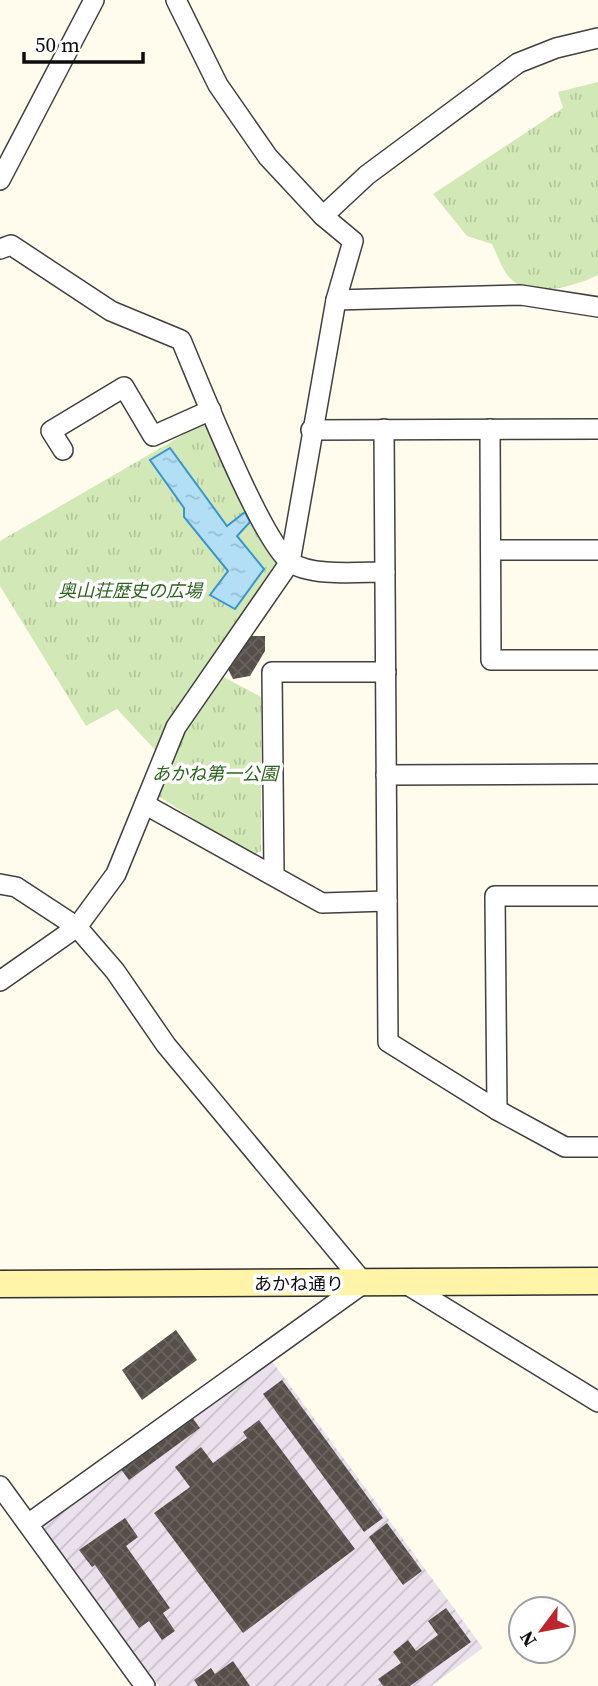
<svg xmlns="http://www.w3.org/2000/svg" width="598" height="1686" font-family="'Source Serif 4','Noto Sans JP',serif">
<style>
.industrial{fill:url(#industrial-furrows)}
.park{fill:url(#park-tufts)}
.water{fill:url(#water-ripples);stroke:#3995cd;stroke-width:2}
.building{fill:url(#building-cross-hatch)}
.lines{fill:none;stroke-linecap:round;stroke-linejoin:round}
.street-casing{stroke:#404040;stroke-width:22}
.secondary-casing{stroke:#2f2f2f;stroke-width:29}
.street{stroke:#fff;stroke-width:19}
.secondary{stroke:#fff4a8;stroke-width:26}
.labels{text-anchor:middle;dominant-baseline:central;stroke-width:7;stroke-linejoin:round;paint-order:stroke}
.park-label{font-size:18px;font-style:italic;fill:#2d641d;stroke:#fff}
.street-label{font-size:18px;fill:#0d0d0d;stroke:#fff}
</style>
<defs>
<pattern id="industrial-furrows" width="10" height="10" patternUnits="userSpaceOnUse" patternTransform="scale(1.75)"><rect width="10" height="10" fill="#eae1ec"/><path d="M-1 1l2-2M0 10L10 0M9 11l2-2" fill="none" stroke="#c8c0c9"/></pattern>
<pattern id="park-tufts" width="24" height="20" patternUnits="userSpaceOnUse" patternTransform="scale(1.75)"><rect width="24" height="20" fill="#d2e9b7"/><path d="M3 7l-1-3M5 7V3M7 7l1-3M15 17l-1-3M17 17v-4M19 17l1-3" fill="none" stroke="#b3c79c"/></pattern>
<pattern id="water-ripples" width="26" height="14" patternUnits="userSpaceOnUse" patternTransform="scale(1.75)"><rect width="26" height="14" fill="#b2def6"/><path d="M2 4q2-2 4 0t4 0M15 11q2-2 4 0t4 0" fill="none" stroke="#98bdd2"/></pattern>
<pattern id="building-cross-hatch" width="8" height="8" patternUnits="userSpaceOnUse" patternTransform="scale(1.75)"><rect width="8" height="8" fill="#564e49"/><path d="M0 0l8 8M0 8l8-8" fill="none" stroke="#69635f"/></pattern>
</defs>
<rect width="100%" height="100%" fill="#fffbed"/>
<!-- industrial -->
<polygon class="industrial" points="269,1357 483,1648 431,1686 159,1686 41,1525"/>
<!-- park -->
<g class="park">
<path d="M 598,82 L 598,275 C 576,286 530,300 510,278 C 502,270 497,254 492,244 L 467,236 L 433,194 L 563,108 L 558,92 Z"/>
<polygon points="207,421 278,567 158,753 117,709 86,726 0,586 0,541"/>
<polygon points="218,674 261,697 261,851 252,856 155,794 184,723"/>
</g>
<!-- water -->
<polygon class="water" points="170,448 227,526 245,512 250,522 237,536 264,569 235,609 210,595 228,571 184,517 184,508 150,460"/>
<!-- building -->
<g class="building">
<polygon points="249,636 265,636 265,651 250,676 233,679 227,667"/>
<polygon points="176,1330 197,1360 142,1400 122,1370"/>
<polygon points="282,1380 383,1518 364,1532 263,1394"/>
<polygon points="188,1412 200,1428 129,1480 117,1464"/>
<polygon points="259,1420 355,1549 243,1633 154,1513 190,1487 175,1467 201,1447 213,1463 247,1438 243,1432"/>
<polygon points="125,1518 138,1537 126,1546 170,1608 163,1613 175,1631 162,1640 149,1621 139,1628 95,1565 92,1567 79,1550"/>
<polygon points="387,1523 422,1571 403,1585 369,1537"/>
<polygon points="446,1608 471,1642 410,1686 383,1686 378,1679 401,1663 393,1652 408,1640 416,1651 438,1635 428,1621"/>
<polygon points="233,1661 250,1686 198,1686 194,1680 211,1668 215,1674"/>
</g>
<g class="lines">
<defs>
<g id="street">
<polyline points="176,0 218,85 268,157 323,216"/>
<polyline points="0,180 94,0"/>
<path d="M 0,249 L 11,245 L 111,311 L 181,340 C 199,382 260,539 290,562 C 311,577 360,572 385,572"/>
<polyline points="336,300 521,295 598,307"/>
<polyline points="384,429 388,1042 497,1110 565,1147 598,1147"/>
<polyline points="490,429 491,660 598,660"/>
<polyline points="311,430 598,429"/>
<polyline points="63,450 51,431 124,387 153,436 211,410"/>
<polyline points="491,550 598,550"/>
<polyline points="386,775 598,774"/>
<polyline points="146,805 322,903 387,901"/>
<polyline points="274,874 272,672 386,672"/>
<polyline points="0,884 16,887 77,927 115,971 166,1045 364,1283 28,1524"/>
<polyline points="0,981 77,927 116,874 176,727 290,562 336,300 353,241 323,216 367,175 518,63 556,48 598,38"/>
<polyline points="497,1110 495,896 598,896"/>
<polyline points="406,1284 598,1402"/>
<polyline points="0,1486 145,1686"/>
</g>
<polyline id="secondary" points="0,1284 598,1281"/>
</defs>
<!-- street casing -->
<use href="#street" class="street-casing"/>
<!-- secondary casing -->
<use href="#secondary" class="secondary-casing"/>
<!-- street -->
<use href="#street" class="street"/>
<!-- secondary -->
<use href="#secondary" class="secondary"/>
</g>
<g class="labels">
<!-- park labels -->
<g class="park-label">
<text x="130" y="590">奥山荘歴史の広場</text>
<text x="215" y="773">あかね第一公園</text>
</g>
<!-- street labels -->
<g class="street-label">
<text x="299" y="1283">あかね通り</text>
</g>
</g>
<!-- north arrow -->
<g transform="translate(542 1630) rotate(238)"><circle r="33" fill="#ffffff" stroke="#9e9e9e" stroke-width="2"/>
<path d="M0-5L12 26L0 18L-12 26Z" fill="#bd252f"/>
<text y="-10" font-size="19" font-weight="bold" text-anchor="middle" fill="#0d0d0d">N</text>
</g>
<!-- scale -->
<path d="M24 52v10h119v-10" fill="none" stroke="#0d0d0d" stroke-width="3.5"/>
<text x="35" y="52" font-size="21" fill="#0d0d0d" stroke="#ffffff" stroke-width="5" paint-order="stroke">50 m</text>
</svg>
